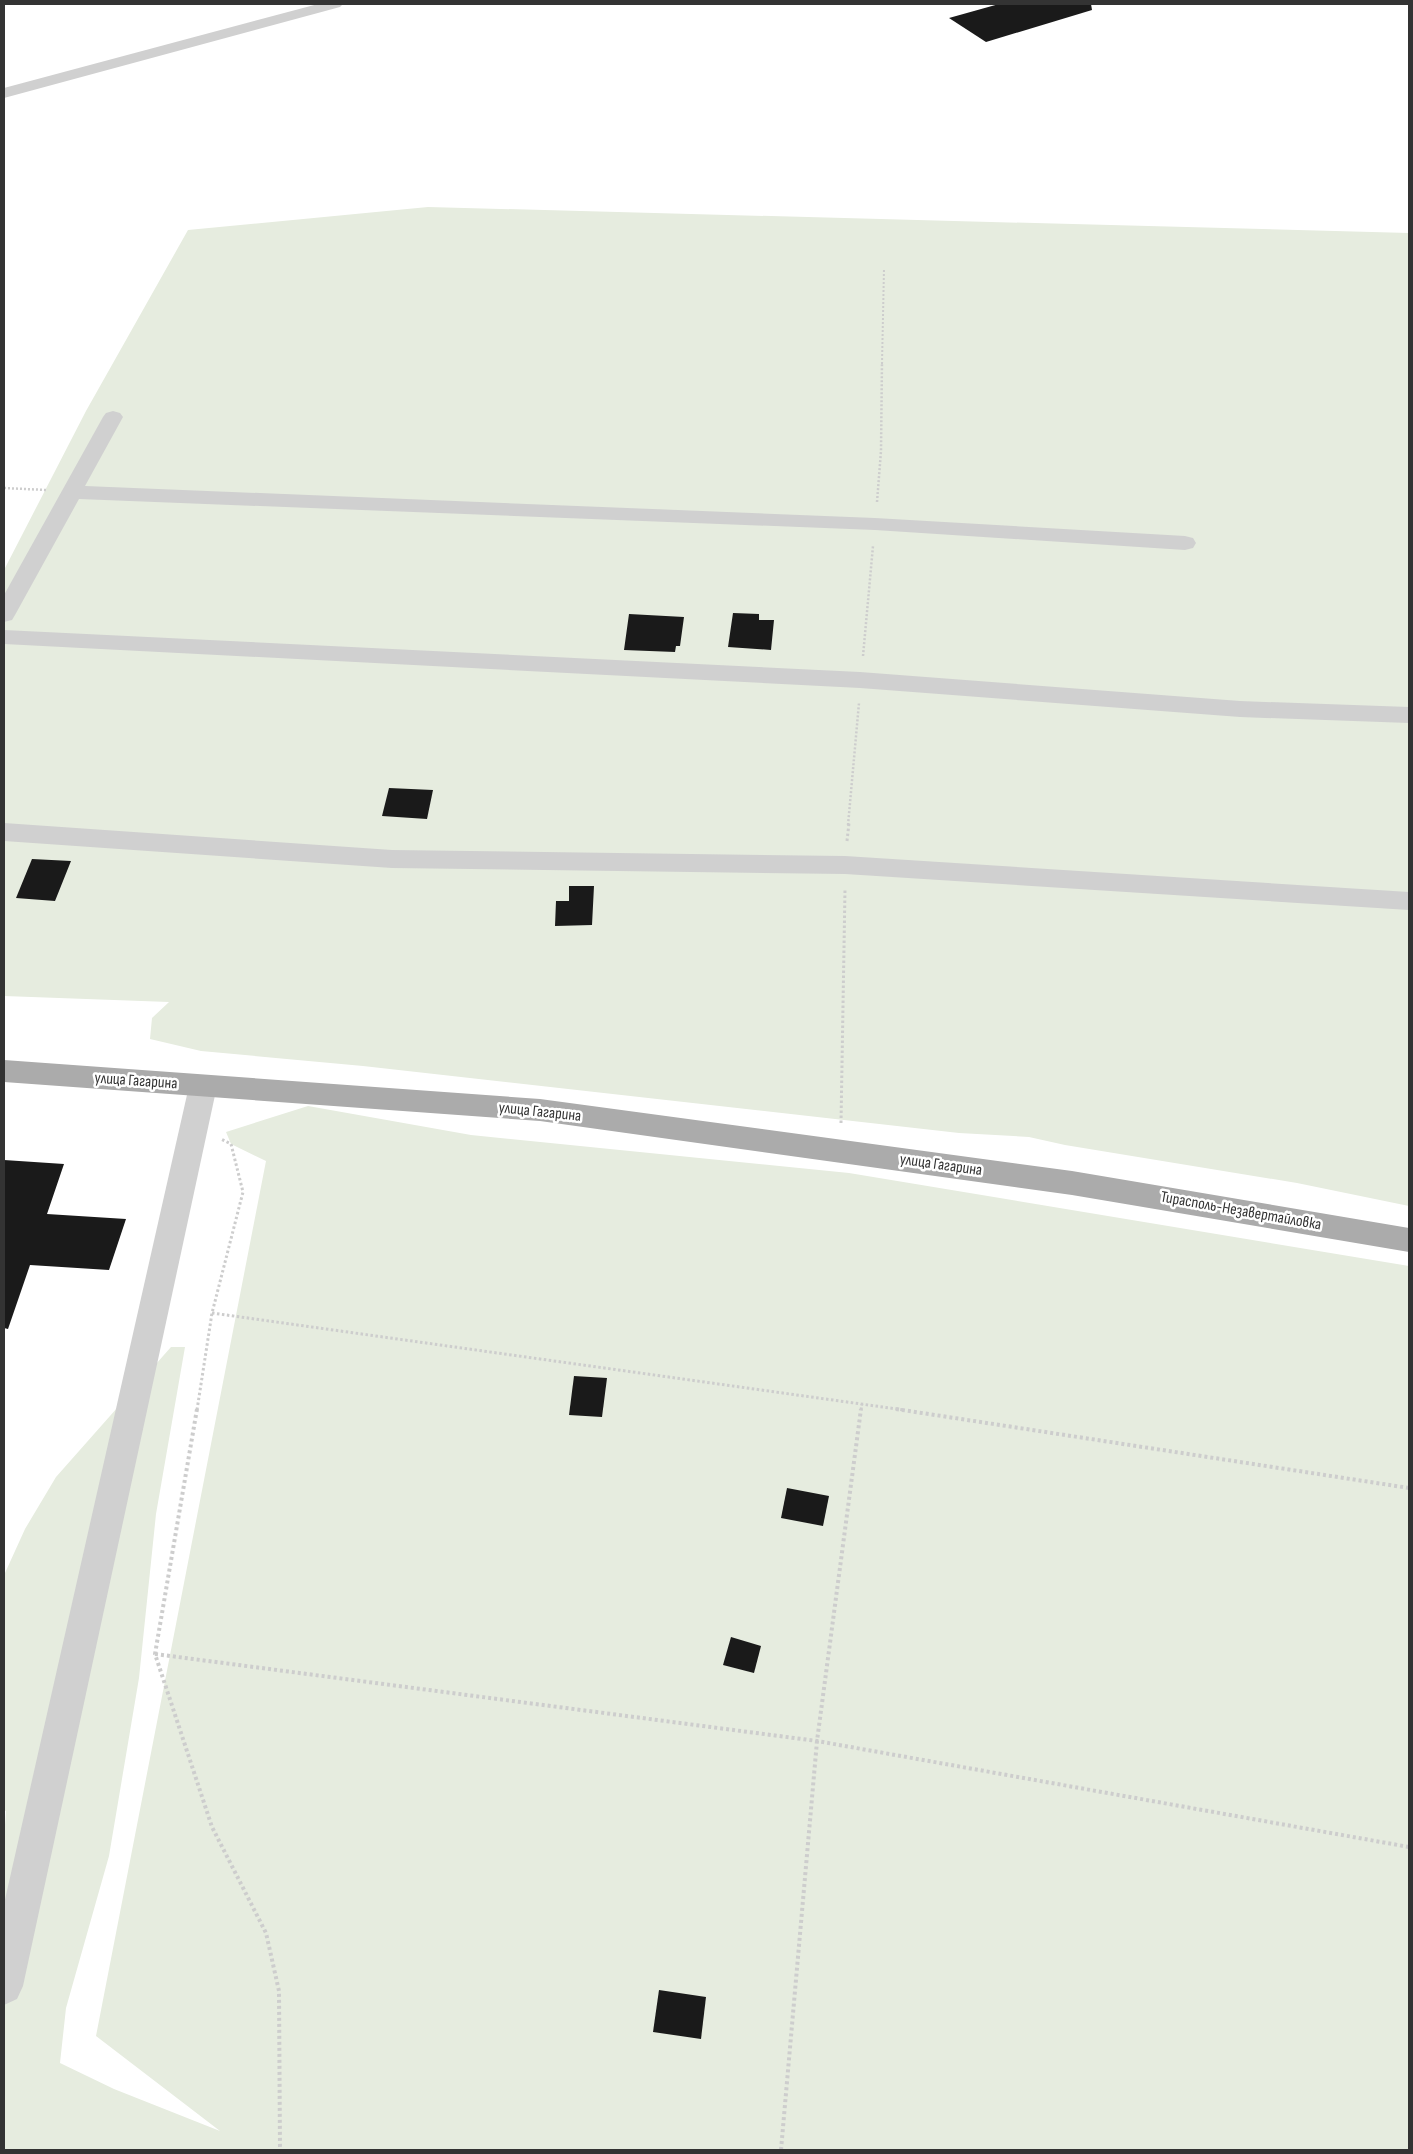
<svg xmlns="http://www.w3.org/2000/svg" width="1413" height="2154" font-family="'Sofia Sans Condensed',sans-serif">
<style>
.green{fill:#e6ecdf}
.building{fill:#1a1a1a}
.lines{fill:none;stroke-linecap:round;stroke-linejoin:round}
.path-far3{stroke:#cdcdcd;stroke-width:2;stroke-dasharray:2 2;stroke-linecap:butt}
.path-far2{stroke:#cdcdcd;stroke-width:2.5;stroke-dasharray:2 2;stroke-linecap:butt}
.path-far1{stroke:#cdcdcd;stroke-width:3;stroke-dasharray:2.5 2.5;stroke-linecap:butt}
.path{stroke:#cdcdcd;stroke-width:4;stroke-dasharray:3 3;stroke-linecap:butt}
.minor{fill:#d0d0d0;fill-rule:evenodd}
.major{fill:#ababab;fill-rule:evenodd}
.labels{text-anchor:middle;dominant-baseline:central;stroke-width:5;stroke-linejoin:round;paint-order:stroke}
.street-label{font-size:16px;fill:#333;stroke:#fff}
</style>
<rect width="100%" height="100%" fill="#fff"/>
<!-- green -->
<g class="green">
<polygon points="428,207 1409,233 1409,1206 1297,1183 1065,1145 1029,1137 959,1133 363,1066 201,1051 150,1039 152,1018 169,1002 4,996 4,570 86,411 188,230"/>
<polygon points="308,1106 471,1135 849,1173 1409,1266 1409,2150 4,2150 4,1839 6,1811 4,1810 5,1573 25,1529 56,1477 171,1347 185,1347 156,1514 139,1678 109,1856 66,2008 60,2063 114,2089 220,2131 96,2036 266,1161 231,1144 226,1132"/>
</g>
<!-- building -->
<g class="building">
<polygon points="999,4 1091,4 1092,10 986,42 949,18"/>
<polygon points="733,613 759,614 759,620 774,620 771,650 728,647"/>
<polygon points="629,614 684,617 680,646 676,646 675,652 624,650"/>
<polygon points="389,788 433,790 427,819 382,816"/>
<polygon points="32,859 71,861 55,901 16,898"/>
<polygon points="569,886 594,886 592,925 555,926 556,901 569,901"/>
<polygon points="4,1160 64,1164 47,1214 126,1219 109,1270 30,1265 8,1329 4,1328"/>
<polygon points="574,1376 607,1378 602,1417 569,1415"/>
<polygon points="787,1488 829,1496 823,1526 781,1518"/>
<polygon points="731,1637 761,1646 754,1673 723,1665"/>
<polygon points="659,1990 706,1997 701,2039 653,2032"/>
</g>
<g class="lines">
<!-- path-far3 -->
<polyline class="path-far3" points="882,364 884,268"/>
<!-- path-far2 -->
<g class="path-far2">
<polyline points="4,488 46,490"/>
<polyline points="877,502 881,451 882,362"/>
<polyline points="863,656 873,546"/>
<polyline points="848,825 859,703"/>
</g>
<!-- path-far1 -->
<g class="path-far1">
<polyline points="847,841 849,823"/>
<polyline points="841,1123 845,889"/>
<polyline points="212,1313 904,1410"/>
<polyline points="197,1410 212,1313 243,1192 231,1144 221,1139"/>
<polyline points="861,1410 862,1404"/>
</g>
<!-- path -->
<g class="path">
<polyline points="197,1409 155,1654 212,1827 266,1933 279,1991 280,2150"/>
<polyline points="896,1409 1409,1488"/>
<polyline points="155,1654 817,1741 1409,1847"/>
<polyline points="781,2150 817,1741 861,1409"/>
</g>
<!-- minor -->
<g class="minor">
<polygon points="318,4 343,4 340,7 4,98 4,88"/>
<polygon points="113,411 120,413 123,417 85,486 875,518 1185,536 1193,538 1196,543 1193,548 1185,550 875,530 79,499 15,615 12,620 4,622 4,595 103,417 106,413"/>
<polygon points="4,630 860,672 1240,701 1409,707 1409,723 1240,717 860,688 4,644"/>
<polygon points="4,823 392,850 845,856 1409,892 1409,910 845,874 392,868 4,841"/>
<polygon points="203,1075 213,1078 217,1086 23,1986 17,1999 4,2005 4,1904 189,1086 193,1078"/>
</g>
<!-- major -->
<polygon class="major" points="4,1060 540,1099 1072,1171 1409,1228 1409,1252 1072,1195 540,1121 4,1082"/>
</g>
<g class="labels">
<!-- street labels -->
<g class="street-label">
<text transform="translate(136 1081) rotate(4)">улица Гагарина</text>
<text transform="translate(540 1112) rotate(6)">улица Гагарина</text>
<text transform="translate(941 1165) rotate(8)">улица Гагарина</text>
<text transform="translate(1241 1211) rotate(10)">Тирасполь-Незавертайловка</text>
</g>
</g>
<!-- border -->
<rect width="1413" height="2154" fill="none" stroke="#333333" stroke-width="10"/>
</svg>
